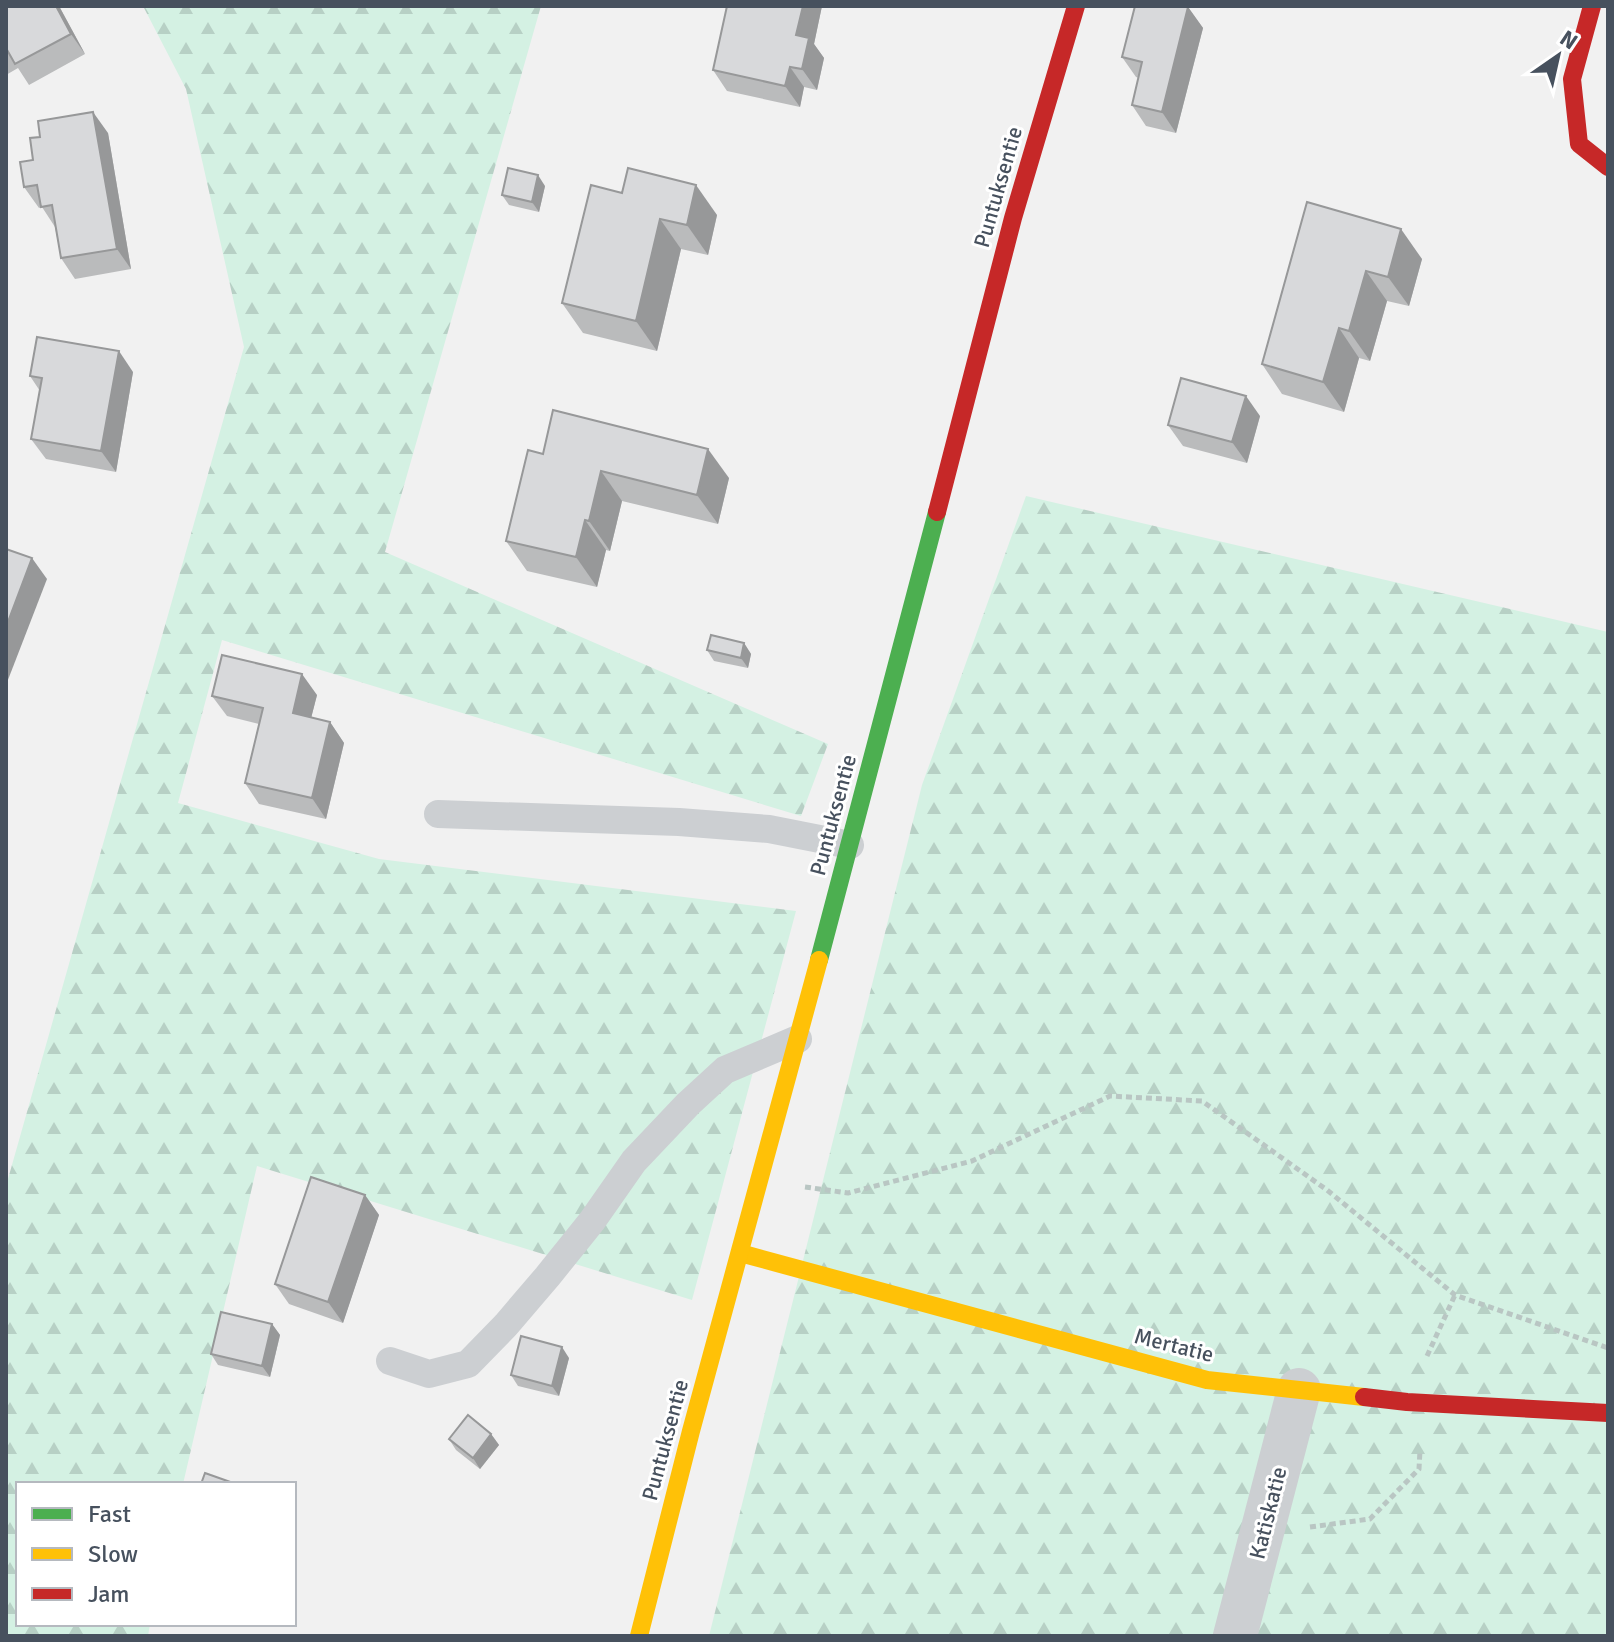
<svg xmlns="http://www.w3.org/2000/svg" width="1614" height="1642" font-family="Signika,sans-serif">
<style>
.forest{fill:url(#forest-firs)}
.lines{fill:none;stroke-linecap:round;stroke-linejoin:round}
.path{stroke:#b9c6c3;stroke-width:5;stroke-dasharray:6 4;stroke-linecap:butt}
.lane{stroke:#cccfd2;stroke-width:28}
.street{stroke:#cccfd2;stroke-width:44}
.fast{stroke:#4caf50;stroke-width:18}
.slow{stroke:#ffc107;stroke-width:18}
.jam{stroke:#c62828;stroke-width:18}
.wall{fill:#babbbc}
.shaded-wall{fill:#979899}
.building{fill:#d8d9db;stroke:#979899;stroke-width:2}
.labels{text-anchor:middle;dominant-baseline:central;stroke-width:6;stroke-linejoin:round;paint-order:stroke}
.street-label{font-size:22px;fill:#47515e;stroke:#fff}
</style>
<defs>
<pattern id="forest-firs" width="22" height="20" patternUnits="userSpaceOnUse" patternTransform="scale(2)"><rect width="22" height="20" fill="#d4f1e3"/><path d="M5 1l3.5 6h-7zM16 11l3.5 6h-7z" fill="#b7d0c5"/></pattern>
</defs>
<rect width="100%" height="100%" fill="#f1f1f1"/>
<!-- forest -->
<g class="forest">
<polygon points="143,6 541,6 385,552 828,744 801,816 222,640 178,803 379,859 796,911 692,1300 257,1166 183,1484 18,1484 18,1624 150,1624 148,1636 6,1636 6,1186 244,347 186,89"/>
<polygon points="1026,496 1608,632 1608,1636 709,1636 922,785"/>
</g>
<g class="lines">
<!-- path -->
<g class="path">
<polyline points="805,1187 848,1193 972,1161 1110,1096 1202,1101 1327,1190 1455,1295 1608,1348"/>
<polyline points="1427,1356 1455,1295"/>
<polyline points="1310,1527 1370,1519 1419,1469 1420,1450"/>
</g>
<!-- lane -->
<g class="lane">
<polyline points="438,814 679,822 769,829 850,845"/>
<polyline points="390,1361 429,1374 468,1364 506,1325 547,1277 592,1221 634,1161 688,1104 725,1070 798,1039"/>
</g>
<!-- street -->
<polyline class="street" points="1235,1636 1299,1390"/>
<!-- fast -->
<polyline class="fast" points="819,960 937,512"/>
<!-- slow -->
<g class="slow">
<polyline points="740,1253 1207,1380 1364,1397"/>
<polyline points="639,1636 691,1431 819,960"/>
</g>
<!-- jam -->
<g class="jam">
<polyline points="1592,6 1572,79 1579,144 1608,167"/>
<polyline points="937,512 1013,218 1076,6"/>
<polyline points="1364,1397 1407,1402 1608,1413"/>
</g>
</g>
<!-- wall -->
<g class="wall">
<polygon points="6,6 59,6 85,54 29,85 18,68 6,75"/>
<polygon points="727,6 822,6 814,44 824,58 817,90 804,87 800,107 727,91 713,70"/>
<polygon points="1188,7 1203,28 1176,133 1146,126 1132,105 1139,78 1136,77 1122,57"/>
<polygon points="108,133 131,269 75,279 61,258 55,227 42,207 39,208 24,187 33,160"/>
<polygon points="545,186 539,212 509,205 502,195"/>
<polygon points="622,193 717,215 708,255 681,249 657,351 583,333 562,303"/>
<polygon points="1307,202 1422,259 1409,306 1387,301 1370,361 1359,358 1344,412 1282,394 1262,364"/>
<polygon points="133,372 116,472 46,459 31,439 40,391 30,376"/>
<polygon points="1260,416 1247,463 1183,446 1168,425"/>
<polygon points="543,454 729,478 718,524 622,501 610,551 606,550 597,587 527,571 506,541"/>
<polygon points="744,643 751,654 748,668 714,661 707,650"/>
<polygon points="317,695 311,718 330,722 344,743 326,819 259,804 245,783 259,724 227,716 212,696"/>
<polygon points="365,1195 379,1215 343,1323 289,1304 275,1284"/>
<polygon points="272,1324 280,1335 270,1377 218,1365 211,1354"/>
<polygon points="569,1358 559,1396 518,1386 511,1375"/>
<polygon points="491,1434 499,1445 480,1469 456,1450 449,1439"/>
</g>
<!-- shaded-wall -->
<g class="shaded-wall">
<polygon points="56,6 59,6 85,54 71,34"/>
<polygon points="803,6 822,6 814,44 824,58 817,90 802,69 796,35"/>
<polygon points="1188,7 1203,28 1176,133 1162,112"/>
<polygon points="790,67 804,87 800,107 785,86"/>
<polygon points="93,112 108,133 131,269 117,249"/>
<polygon points="538,175 545,186 539,212 532,202"/>
<polygon points="696,185 717,215 708,255 687,225"/>
<polygon points="660,219 681,249 657,351 636,321"/>
<polygon points="1401,229 1422,259 1409,306 1388,277"/>
<polygon points="1366,271 1387,301 1370,361 1349,331"/>
<polygon points="1339,328 1359,358 1344,412 1323,382"/>
<polygon points="119,351 133,372 116,472 101,451"/>
<polygon points="1246,396 1260,416 1247,463 1232,442"/>
<polygon points="708,449 729,478 718,524 697,495"/>
<polygon points="601,471 622,501 610,551 589,521"/>
<polygon points="585,520 606,550 597,587 576,557"/>
<polygon points="32,558 47,579 6,685 6,627"/>
<polygon points="744,643 751,654 748,668 741,658"/>
<polygon points="302,674 317,695 307,734 293,713"/>
<polygon points="330,722 344,743 326,819 312,798"/>
<polygon points="365,1195 379,1215 343,1323 328,1302"/>
<polygon points="272,1324 280,1335 270,1377 262,1366"/>
<polygon points="562,1347 569,1358 559,1396 552,1386"/>
<polygon points="491,1434 499,1445 480,1469 473,1458"/>
</g>
<!-- building -->
<g class="building">
<polygon points="6,6 56,6 71,34 15,64 6,48"/>
<polygon points="727,6 803,6 796,35 809,38 802,69 790,67 785,86 713,70"/>
<polygon points="1135,6 1183,6 1188,7 1162,112 1132,105 1142,62 1122,57"/>
<polygon points="93,112 117,249 61,258 52,205 41,207 37,185 24,187 20,162 33,160 30,138 40,137 38,121"/>
<polygon points="508,168 538,175 532,202 502,195"/>
<polygon points="628,168 696,185 687,225 660,219 636,321 562,303 591,185 622,193"/>
<polygon points="1307,202 1401,229 1388,277 1366,271 1349,331 1339,328 1323,382 1262,364"/>
<polygon points="37,337 119,351 101,451 31,439 42,378 30,376"/>
<polygon points="1181,378 1246,396 1232,442 1168,425"/>
<polygon points="553,410 708,449 697,495 601,471 589,521 585,520 576,557 506,541 528,450 543,454"/>
<polygon points="6,549 32,558 6,627"/>
<polygon points="711,635 744,643 741,658 707,650"/>
<polygon points="222,655 302,674 293,713 330,722 312,798 245,783 263,708 212,696"/>
<polygon points="311,1177 365,1195 328,1302 275,1284"/>
<polygon points="221,1312 272,1324 262,1366 211,1354"/>
<polygon points="521,1336 562,1347 552,1386 511,1375"/>
<polygon points="468,1415 491,1434 473,1458 449,1439"/>
<polygon points="205,1473 236,1484 201,1484"/>
</g>
<g class="labels">
<!-- street labels -->
<g class="street-label">
<text transform="translate(998 187) rotate(-74)">Puntuksentie</text>
<text transform="translate(833 815) rotate(-75)">Puntuksentie</text>
<text transform="translate(1174 1345) rotate(14)">Mertatie</text>
<text transform="translate(665 1440) rotate(-75)">Puntuksentie</text>
<text transform="translate(1268 1513) rotate(-76)">Katiskatie</text>
</g>
</g>
<!-- border -->
<rect width="1614" height="1642" fill="none" stroke="#47515e" stroke-width="16"/>
<!-- legend -->
<rect x="16" y="1482" width="280" height="144" fill="#ffffff" stroke="#b5b9bf" stroke-width="2"/>
<rect x="32" y="1508" width="40" height="12" fill="#4caf50" stroke="#b5b9bf" stroke-width="2"/>
<text x="88" y="1522" font-size="24" fill="#47515e">Fast</text>
<rect x="32" y="1548" width="40" height="12" fill="#ffc107" stroke="#b5b9bf" stroke-width="2"/>
<text x="88" y="1562" font-size="24" fill="#47515e">Slow</text>
<rect x="32" y="1588" width="40" height="12" fill="#c62828" stroke="#b5b9bf" stroke-width="2"/>
<text x="88" y="1602" font-size="24" fill="#47515e">Jam</text>
<!-- north arrow -->
<g transform="translate(1558 56) rotate(34)" stroke="#ffffff" stroke-width="6" paint-order="stroke">
<path d="M0-6L14 30L0 20L-14 30Z" fill="#47515e"/>
<text y="-12" font-size="22" font-weight="bold" text-anchor="middle" fill="#47515e">N</text>
</g>
</svg>
